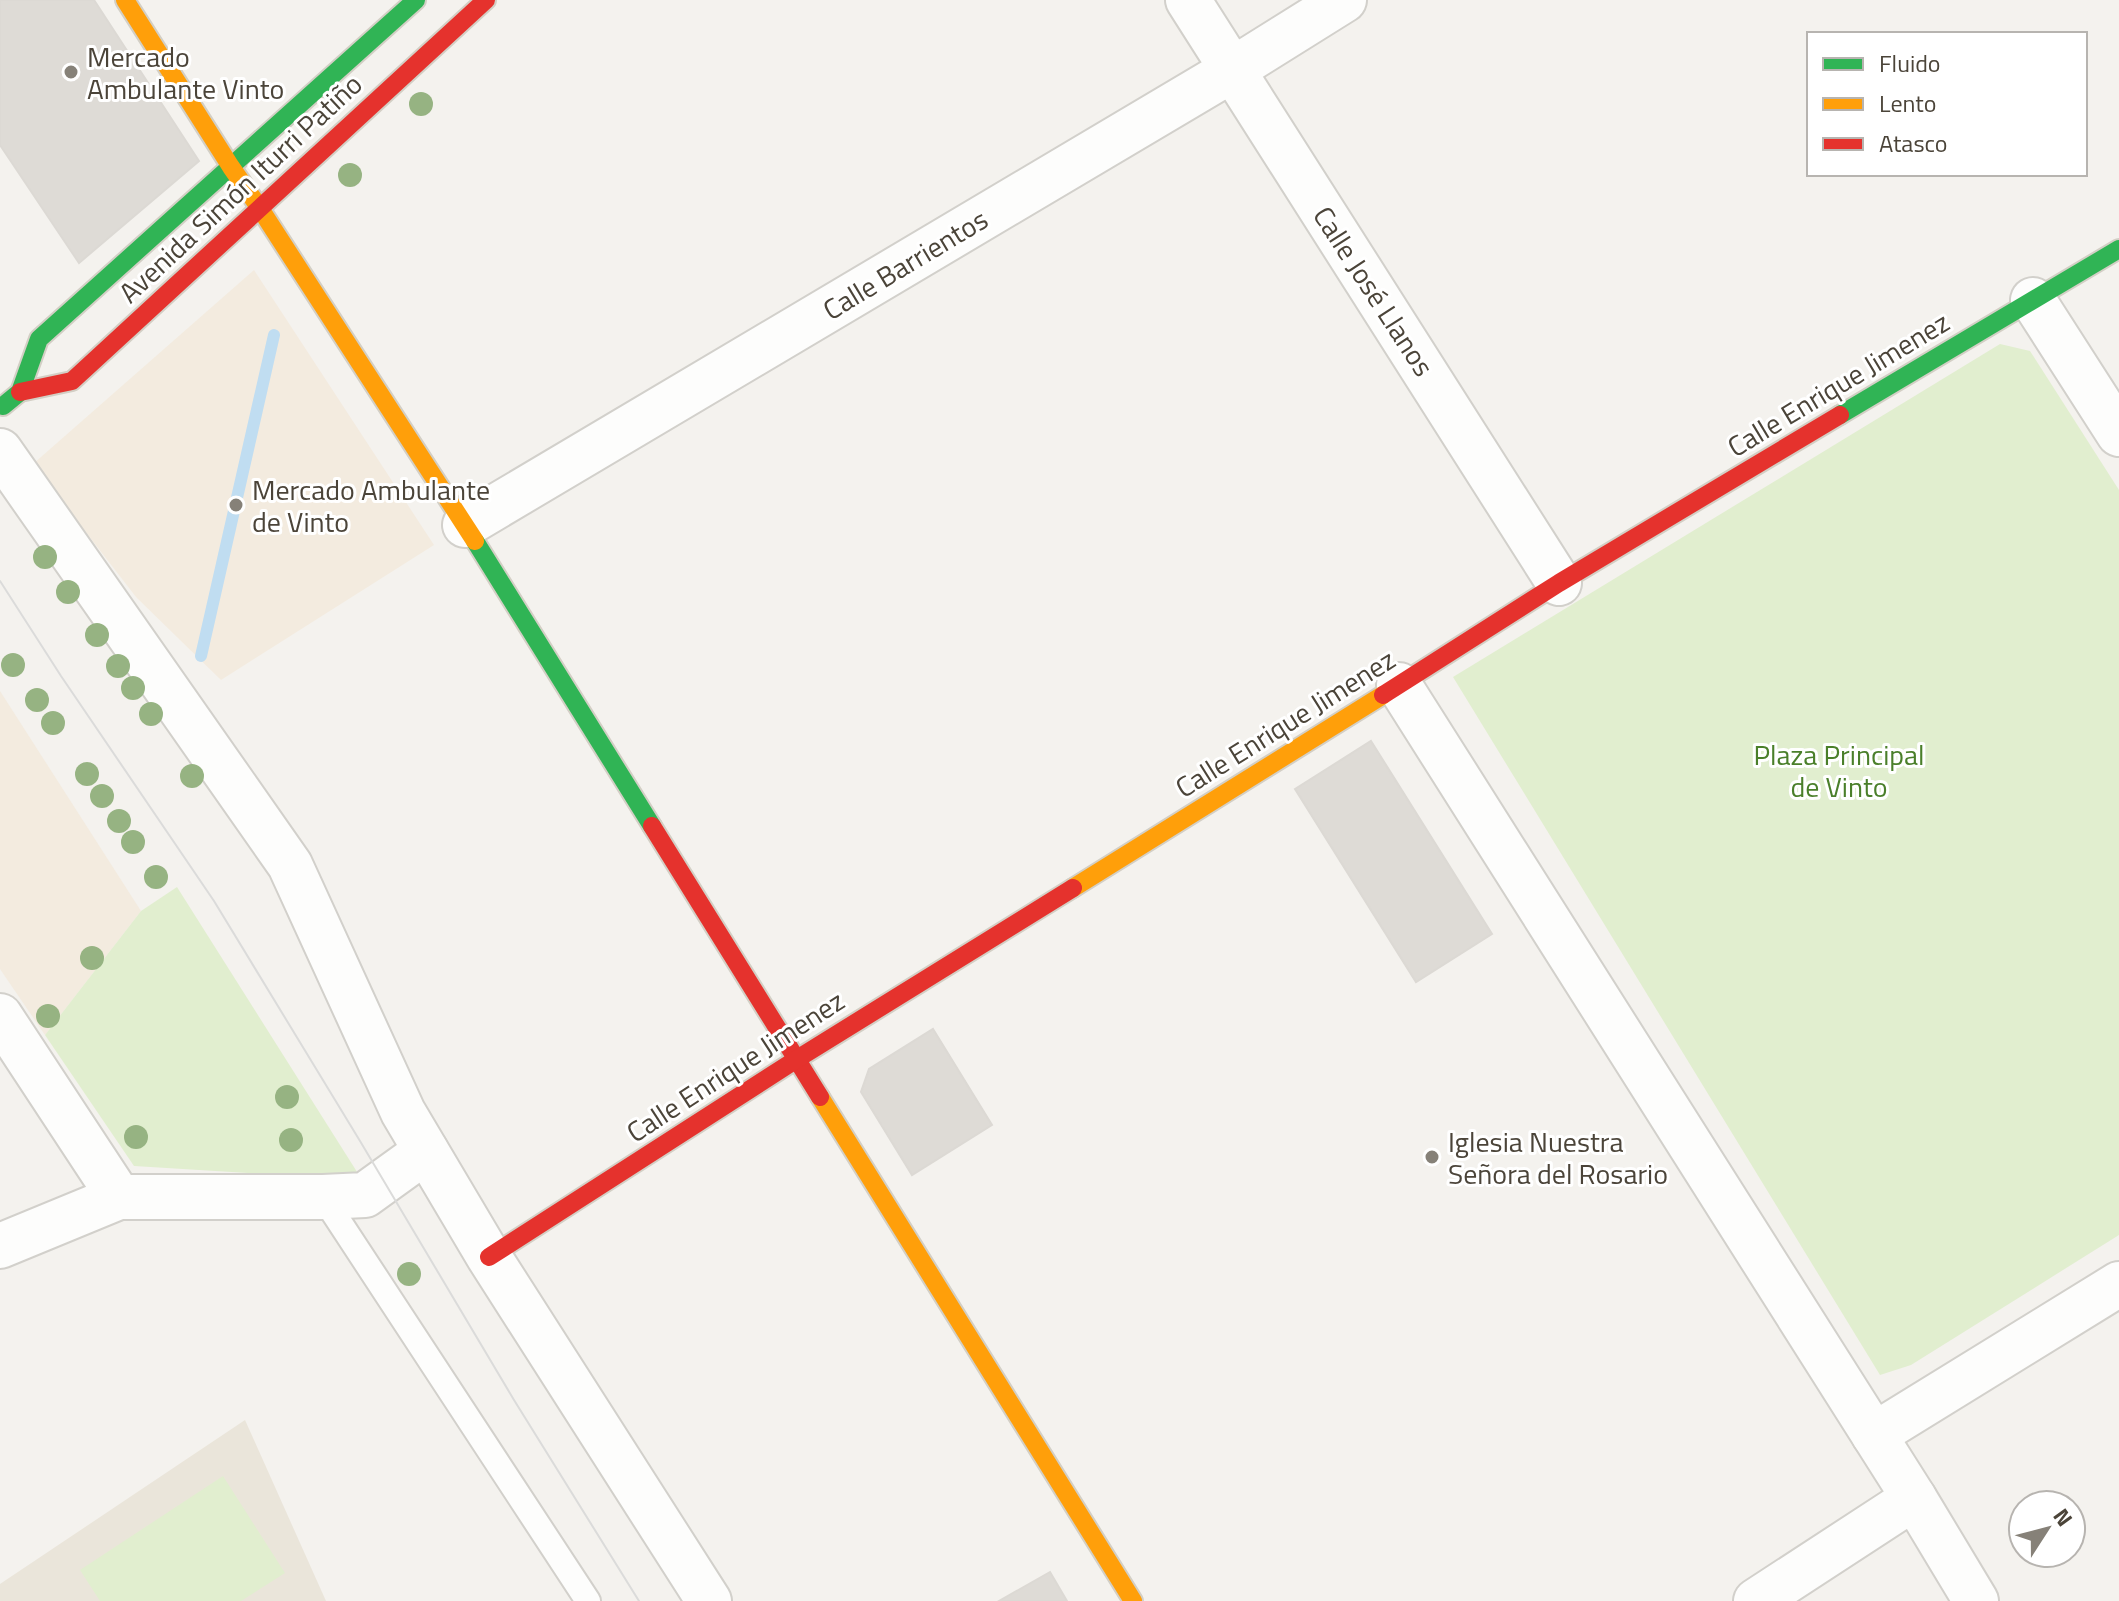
<svg xmlns="http://www.w3.org/2000/svg" width="2119" height="1601" font-family="'Titillium Web',sans-serif">
<style>
.commercial{fill:#f3ebdf}
.education{fill:#eae5da}
.green{fill:#e1eecf}
.lines{fill:none;stroke-linecap:round;stroke-linejoin:round}
.stream{stroke:#c0ddf1;stroke-width:12}
.building{fill:#dedbd6;stroke:#dcd9d4;stroke-width:2}
.lane-casing{stroke:#d2d0cb;stroke-width:28}
.street-casing{stroke:#d2d0cb;stroke-width:48}
.fast-casing{stroke:#d3cfc5;stroke-width:22}
.slow-casing{stroke:#d3cfc5;stroke-width:22}
.jam-casing{stroke:#d3cfc5;stroke-width:22}
.lane{stroke:#fdfdfc;stroke-width:24}
.street{stroke:#fdfdfc;stroke-width:44}
.fast{stroke:#30b455;stroke-width:18}
.slow{stroke:#ff9f0a;stroke-width:18}
.jam{stroke:#e5322d;stroke-width:18}
.tram{stroke:#dbdbda;stroke-width:2}
.tree{fill:#96b382}
.poi-dot{fill:#868178;stroke:#fff;stroke-width:3}
.labels{text-anchor:middle;dominant-baseline:central;stroke-width:6;stroke-linejoin:round;paint-order:stroke}
.poi-label{font-size:28px;fill:#4b4439;stroke:#fff;text-anchor:start}
.street-label{font-size:28px;fill:#4b4439;stroke:#fff}
.park-label{font-size:28px;fill:#4a7f2a;stroke:#fff}
</style>
<rect width="100%" height="100%" fill="#f4f2ee"/>
<!-- commercial -->
<g class="commercial">
<polygon points="254,270 434,545 221,680 136,597 33,464"/>
<polygon points="0,691 141,911 45,1035 0,969"/>
</g>
<!-- education -->
<polygon class="education" points="245,1420 326,1601 0,1601 0,1584"/>
<!-- green -->
<g class="green">
<polygon points="2000,344 2030,351 2119,490 2119,1235 1911,1365 1880,1375 1453,677"/>
<polygon points="177,887 359,1175 312,1177 134,1166 45,1035 141,911"/>
<polygon points="223,1476 285,1573 241,1601 100,1601 80,1570"/>
</g>
<g class="lines">
<!-- stream -->
<polyline class="stream" points="201,656 274,335"/>
</g>
<!-- building -->
<g class="building">
<polygon points="0,0 94,0 199,161 79,263 0,145"/>
<polygon points="1371,741 1492,934 1416,982 1295,789"/>
<polygon points="933,1029 992,1125 912,1175 861,1092 869,1069"/>
<polygon points="1050,1572 1067,1601 999,1601"/>
</g>
<g class="lines">
<defs>
<polyline id="lane" points="323,1197 588,1601"/>
<g id="street">
<polyline points="1188,0 1559,583"/>
<polyline points="2033,300 2119,434"/>
<polyline points="0,451 290,865 403,1112 489,1257 709,1601"/>
<polyline points="465,525 1232,70 1344,0"/>
<polyline points="1399,685 1914,1498 1976,1601"/>
<polyline points="0,1016 119,1197"/>
<polyline points="0,1246 119,1197 323,1197 365,1195 426,1151"/>
<polyline points="1874,1435 2119,1284"/>
<polyline points="1756,1601 1914,1498"/>
</g>
<g id="fast">
<polyline points="3,406 20,392 39,339 416,0"/>
<polyline points="1840,415 2119,249"/>
<polyline points="475,541 652,826"/>
</g>
<g id="slow">
<polyline points="125,0 231,167 259,207 475,541"/>
<polyline points="1073,888 1383,695"/>
<polyline points="820,1097 1133,1601"/>
</g>
<g id="jam">
<polyline points="20,392 72,381 486,0"/>
<polyline points="1383,695 1559,583 1840,415"/>
<polyline points="652,826 820,1097"/>
<polyline points="489,1257 797,1059 1073,888"/>
</g>
</defs>
<!-- lane casing -->
<use href="#lane" class="lane-casing"/>
<!-- street casing -->
<use href="#street" class="street-casing"/>
<!-- fast casing -->
<use href="#fast" class="fast-casing"/>
<!-- slow casing -->
<use href="#slow" class="slow-casing"/>
<!-- jam casing -->
<use href="#jam" class="jam-casing"/>
<!-- lane -->
<use href="#lane" class="lane"/>
<!-- street -->
<use href="#street" class="street"/>
<!-- fast -->
<use href="#fast" class="fast"/>
<!-- slow -->
<use href="#slow" class="slow"/>
<!-- jam -->
<use href="#jam" class="jam"/>
<!-- tram -->
<polyline class="tram" points="0,581 61,676 214,901 360,1141 514,1400 639,1601"/>
</g>
<!-- trees -->
<g class="tree">
<circle cx="421" cy="104" r="12"/>
<circle cx="350" cy="175" r="12"/>
<circle cx="45" cy="557" r="12"/>
<circle cx="68" cy="592" r="12"/>
<circle cx="97" cy="635" r="12"/>
<circle cx="13" cy="665" r="12"/>
<circle cx="118" cy="666" r="12"/>
<circle cx="133" cy="688" r="12"/>
<circle cx="37" cy="700" r="12"/>
<circle cx="151" cy="714" r="12"/>
<circle cx="53" cy="723" r="12"/>
<circle cx="87" cy="774" r="12"/>
<circle cx="192" cy="776" r="12"/>
<circle cx="102" cy="796" r="12"/>
<circle cx="119" cy="821" r="12"/>
<circle cx="133" cy="842" r="12"/>
<circle cx="156" cy="877" r="12"/>
<circle cx="92" cy="958" r="12"/>
<circle cx="48" cy="1016" r="12"/>
<circle cx="287" cy="1097" r="12"/>
<circle cx="136" cy="1137" r="12"/>
<circle cx="291" cy="1140" r="12"/>
<circle cx="409" cy="1274" r="12"/>
</g>
<!-- markers -->
<g class="poi-dot">
<circle cx="71" cy="72" r="8"/>
<circle cx="236" cy="505" r="8"/>
<circle cx="1432" cy="1157" r="8"/>
</g>
<g class="labels">
<!-- poi labels -->
<g class="poi-label">
<text x="87" y="56">Mercado<tspan x="87" dy="32">Ambulante Vinto</tspan></text>
<text x="252" y="489">Mercado Ambulante<tspan x="252" dy="32">de Vinto</tspan></text>
<text x="1448" y="1141">Iglesia Nuestra<tspan x="1448" dy="32">Señora del Rosario</tspan></text>
</g>
<!-- street labels -->
<g class="street-label">
<text transform="translate(240 188) rotate(-43)">Avenida Simón Iturri Patiño</text>
<text transform="translate(905 264) rotate(-31)">Calle Barrientos</text>
<text transform="translate(1374 291) rotate(57)">Calle José Llanos</text>
<text transform="translate(1838 384) rotate(-31)">Calle Enrique Jimenez</text>
<text transform="translate(1285 723) rotate(-32)">Calle Enrique Jimenez</text>
<text transform="translate(735 1066) rotate(-33)">Calle Enrique Jimenez</text>
</g>
<!-- park labels -->
<g class="park-label">
<text x="1839" y="754">Plaza Principal<tspan x="1839" dy="32">de Vinto</tspan></text>
</g>
</g>
<!-- legend -->
<rect x="1807" y="32" width="280" height="144" fill="#ffffff" stroke="#b7b4b0" stroke-width="2"/>
<rect x="1823" y="58" width="40" height="12" fill="#30b455" stroke="#b7b4b0" stroke-width="2"/>
<text x="1879" y="72" font-size="24" fill="#4b4439">Fluido</text>
<rect x="1823" y="98" width="40" height="12" fill="#ff9f0a" stroke="#b7b4b0" stroke-width="2"/>
<text x="1879" y="112" font-size="24" fill="#4b4439">Lento</text>
<rect x="1823" y="138" width="40" height="12" fill="#e5322d" stroke="#b7b4b0" stroke-width="2"/>
<text x="1879" y="152" font-size="24" fill="#4b4439">Atasco</text>
<!-- north arrow -->
<g transform="translate(2047 1529) rotate(54)"><circle r="38" fill="#ffffff" stroke="#b7b4b0" stroke-width="2"/>
<path d="M0-6L14 30L0 20L-14 30Z" fill="#868178"/>
<text y="-12" font-size="22" font-weight="bold" text-anchor="middle" fill="#4b4439">N</text>
</g>
</svg>
